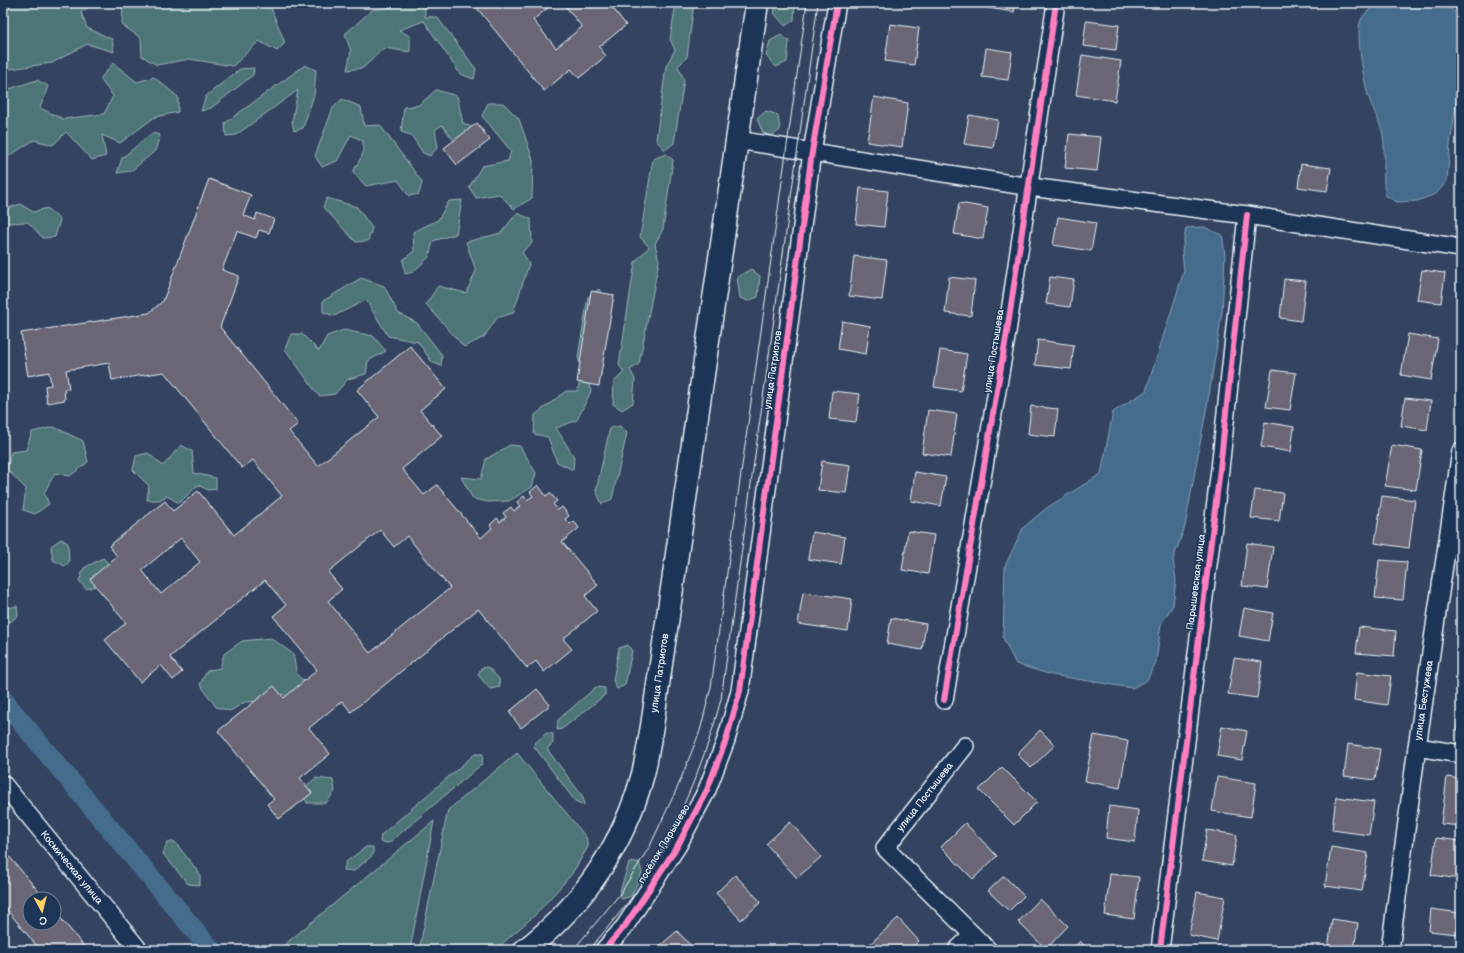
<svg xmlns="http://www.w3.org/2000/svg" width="1464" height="953" font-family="'Balsamiq Sans',sans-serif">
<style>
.green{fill:#4d7477;stroke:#9ab2b8}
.water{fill:#456c8d;stroke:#86a1b8}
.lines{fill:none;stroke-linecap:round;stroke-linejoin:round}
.canal{stroke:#456c8d;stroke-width:20}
.building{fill:#6a6675;stroke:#e8f1f8;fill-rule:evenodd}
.minor-casing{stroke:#e8f1f8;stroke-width:20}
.secondary-casing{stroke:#e8f1f8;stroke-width:25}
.minor{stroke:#1d3557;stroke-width:17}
.secondary{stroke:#1d3557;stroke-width:22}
.tram{stroke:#e8f1f8;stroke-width:1}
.cycleway-casing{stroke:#1d3557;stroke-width:8}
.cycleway{stroke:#ff80c0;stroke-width:6}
.labels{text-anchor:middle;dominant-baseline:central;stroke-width:3;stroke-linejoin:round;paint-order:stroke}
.street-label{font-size:10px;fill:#e8f1f8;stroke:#1d3557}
</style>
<rect width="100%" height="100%" fill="#344460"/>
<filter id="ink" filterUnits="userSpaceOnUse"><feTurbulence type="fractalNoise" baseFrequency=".025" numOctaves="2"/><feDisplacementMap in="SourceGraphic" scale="8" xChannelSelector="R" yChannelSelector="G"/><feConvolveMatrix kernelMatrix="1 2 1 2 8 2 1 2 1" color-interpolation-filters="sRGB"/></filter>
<g filter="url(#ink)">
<!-- green -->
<g class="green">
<polygon points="3,3 96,3 81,12 87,28 112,39 114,52 87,44 52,63 3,70"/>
<polygon points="123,3 269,3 285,43 277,51 259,41 233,66 189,59 157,65 142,56 141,38 122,25"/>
<polygon points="398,3 425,3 425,17 437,17 476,69 474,79 460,74 424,21 399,30 410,36 410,52 384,48 363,68 347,70 351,51 345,34 372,10 392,7"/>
<polygon points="676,3 694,3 687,57 678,66 684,80 674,143 665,150 656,140 666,66 675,50 670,39"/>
<polygon points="777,3 795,3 794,20 785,26 774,13"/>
<polygon points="781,35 789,41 787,62 776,67 766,56 770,41"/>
<polygon points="113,63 137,82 154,77 178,97 178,112 155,117 120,143 102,135 106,156 92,160 66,132 53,145 34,140 6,158 3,158 3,91 37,80 48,86 40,108 63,119 104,114 113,96 100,79"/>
<polygon points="305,65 316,70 314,95 303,128 294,131 292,121 298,90 236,135 226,136 225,123"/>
<polygon points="254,68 253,75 211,108 201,111 206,96 240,69"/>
<polygon points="436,90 457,96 463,123 481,132 461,150 442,125 435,130 438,147 430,156 423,153 411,135 401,132 404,107 419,105"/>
<polygon points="342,99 361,107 364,126 380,125 422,182 419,194 409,196 398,180 366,186 353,172 363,154 363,141 351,135 337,161 322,167 315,156 333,108"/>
<polygon points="488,103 503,103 519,119 533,160 532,198 514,209 499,194 476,198 469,187 482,166 508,161 511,151 482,116"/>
<polygon points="766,111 778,115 780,130 772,136 763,133 757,119"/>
<polygon points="152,133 160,135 155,151 131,171 117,173 122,158"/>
<polygon points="666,154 673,160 663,229 655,244 659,261 639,364 630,370 635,379 633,403 622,410 613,404 614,382 624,372 619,365 635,262 649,247 640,237 653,159"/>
<polygon points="327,198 357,207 372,228 368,241 356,242 323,207"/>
<polygon points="462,200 456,234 433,241 429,257 413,272 405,274 403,260 414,251 413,232 438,220 449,201"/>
<polygon points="20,204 33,212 47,208 60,220 55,237 43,238 28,222 7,223 3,210"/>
<polygon points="517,213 531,219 532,243 522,252 529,264 513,313 497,318 484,337 464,347 426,304 438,286 466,293 476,271 466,242 501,233"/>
<polygon points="751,269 760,276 758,297 748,301 740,298 737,277"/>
<polygon points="361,278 384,286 398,313 417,323 442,355 441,366 432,362 418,342 388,336 366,300 334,316 323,312 323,301"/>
<polygon points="599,289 604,299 586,375 591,391 577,420 556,428 574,457 573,470 557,462 548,437 534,434 535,415 566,391 577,391 583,373 578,357 588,297"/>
<polygon points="344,330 373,336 386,351 368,361 366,374 348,379 335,394 319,396 285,349 291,334 302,334 319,351 327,336"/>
<polygon points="620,426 627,433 612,499 602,504 596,491 610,428"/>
<polygon points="54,427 83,441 88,462 70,476 55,473 44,493 49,504 35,514 23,510 26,489 7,469 11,452 26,450 32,432"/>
<polygon points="181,445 192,451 194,473 216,478 216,489 208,490 198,485 179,503 167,496 159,500 147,500 149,486 133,470 136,456 148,453 163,466"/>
<polygon points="510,445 520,446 536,473 532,487 509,501 489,502 473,499 461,477 481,479 486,459"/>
<polygon points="61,539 68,543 69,562 65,566 53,560 51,546"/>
<polygon points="103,558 110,565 100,585 86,589 79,581 84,568"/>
<polygon points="17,606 18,616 6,625 8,650 3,651 3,609"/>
<polygon points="271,638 293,654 297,675 309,685 292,701 283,694 271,700 245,702 230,711 216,707 200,684 207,671 220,668 224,654 242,641"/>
<polygon points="628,645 632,651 625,685 617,689 613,680 619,648"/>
<polygon points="488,667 499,679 500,687 490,689 478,675 481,668"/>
<polygon points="596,687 605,688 605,695 562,729 557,730 558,720"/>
<polygon points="546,733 553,734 553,743 547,749 583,797 584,805 575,801 533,745"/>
<polygon points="517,753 586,837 588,847 571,875 536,914 495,950 419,950 448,810"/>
<polygon points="475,754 483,754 482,764 389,843 380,842 381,835"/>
<polygon points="316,778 333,780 335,791 326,803 307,803 301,790"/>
<polygon points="434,821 410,950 278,950"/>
<polygon points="167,842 175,842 200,874 200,885 188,884 163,854"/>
<polygon points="366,847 373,847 373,855 354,871 344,870 346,862"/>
<polygon points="639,862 642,873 631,896 622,899 619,894 629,863"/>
</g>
<!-- water -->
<g class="water">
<path d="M 1379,3 L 1443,3 L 1457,14 L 1461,33 L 1461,70 L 1450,145 L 1447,181 L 1436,194 L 1417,201 L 1397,202 L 1385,195 C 1382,175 1386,156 1383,135 C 1380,121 1372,108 1368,95 C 1364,81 1355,32 1361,20 C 1365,12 1372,8 1379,3 Z"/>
<polygon points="1204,227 1222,235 1225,255 1222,312 1210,389 1185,526 1173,560 1176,580 1173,605 1161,624 1156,662 1147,680 1132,688 1052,675 1016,664 1003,638 1005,566 1023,528 1048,507 1101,474 1113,412 1146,391 1184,271 1182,251 1186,228"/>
</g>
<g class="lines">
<!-- canal -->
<polyline class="canal" points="3,700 211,950"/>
</g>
<!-- building -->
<g class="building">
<polygon points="473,3 554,3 533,20 556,48 582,27 563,3 609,3 626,25 599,47 606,56 579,78 571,69 544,91"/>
<polygon points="887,3 916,3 915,7"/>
<polygon points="989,3 1016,3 1014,12 988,8"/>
<polygon points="1086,21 1119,25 1116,50 1083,46"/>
<polygon points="890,24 919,28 914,65 885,61"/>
<polygon points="986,48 1012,52 1008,80 982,77"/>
<polygon points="1082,55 1121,61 1115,101 1076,95"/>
<polygon points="874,97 908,103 902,147 867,142"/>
<polygon points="969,115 998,120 993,148 964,144"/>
<polygon points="477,123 490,140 457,165 444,148"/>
<polygon points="1069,134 1101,137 1097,171 1065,168"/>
<polygon points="1301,164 1331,168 1327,191 1298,187"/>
<path d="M 209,179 L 251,195 L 243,215 L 255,220 L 257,213 L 274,219 L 269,233 L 259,230 L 256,238 L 237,231 L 222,270 L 239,276 L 220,327 L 298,424 L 289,431 L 318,466 L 379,417 L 357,390 L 410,346 L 446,389 L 420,410 L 442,436 L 402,469 L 424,495 L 437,485 L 481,538 L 492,528 L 490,525 L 497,518 L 500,522 L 506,517 L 503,513 L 511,507 L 514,511 L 520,506 L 517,502 L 524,496 L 527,500 L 533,496 L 530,492 L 538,485 L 546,496 L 550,493 L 557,501 L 553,504 L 558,510 L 562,507 L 569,516 L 565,519 L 570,524 L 574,521 L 579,528 L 562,542 L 598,585 L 585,596 L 597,611 L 563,639 L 572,649 L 544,672 L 536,661 L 527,668 L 478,609 L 351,712 L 342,701 L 309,728 L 330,754 L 300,778 L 312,793 L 279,819 L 267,804 L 274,799 L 218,731 L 274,686 L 284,698 L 317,670 L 273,616 L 286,605 L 265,580 L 170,657 L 182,672 L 173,680 L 161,665 L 140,682 L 105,640 L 126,623 L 90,579 L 117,556 L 109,546 L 165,501 L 173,511 L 198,491 L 234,535 L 282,496 L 253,460 L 242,468 L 164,372 L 112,380 L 109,363 L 66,370 L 69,389 L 64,389 L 65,400 L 47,403 L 45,386 L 51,385 L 49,372 L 28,376 L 21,333 L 149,313 L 163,301 ZM 380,530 L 394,547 L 407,536 L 450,588 L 370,653 L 328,601 L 342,589 L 328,572 ZM 181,538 L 200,562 L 161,594 L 142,570 Z"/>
<polygon points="860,188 888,191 884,227 856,224"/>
<polygon points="959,203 988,208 983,239 954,234"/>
<polygon points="1058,217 1096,223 1091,251 1053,245"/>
<polygon points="854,256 887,260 882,300 849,296"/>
<polygon points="1422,270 1445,273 1441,303 1417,300"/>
<polygon points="949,277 975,280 971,316 945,313"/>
<polygon points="1050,277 1074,280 1070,307 1046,304"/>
<polygon points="1284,279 1306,281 1301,321 1280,318"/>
<polygon points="591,291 614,295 599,386 577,382"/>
<polygon points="842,321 870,326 866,354 838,349"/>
<polygon points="1408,334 1438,339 1431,380 1401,375"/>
<polygon points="1038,340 1074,345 1071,369 1035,365"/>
<polygon points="940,350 967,354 961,391 934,387"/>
<polygon points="1272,370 1296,373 1290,410 1266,407"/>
<polygon points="832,391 860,394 856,422 829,419"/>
<polygon points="1405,398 1431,401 1427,430 1401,426"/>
<polygon points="1031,406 1058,409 1055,437 1028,434"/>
<polygon points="928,410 957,414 951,457 922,453"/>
<polygon points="1265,422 1294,427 1291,452 1261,447"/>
<polygon points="1392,445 1422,450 1416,490 1385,486"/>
<polygon points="822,461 850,465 846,493 818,490"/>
<polygon points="915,472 946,477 941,506 911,501"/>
<polygon points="1255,490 1283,493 1279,521 1251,518"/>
<polygon points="1382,496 1415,500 1409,548 1375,543"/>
<polygon points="908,531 934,535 928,574 902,570"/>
<polygon points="812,532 845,537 841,564 808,559"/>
<polygon points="1247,543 1273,547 1267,589 1242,586"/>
<polygon points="1379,560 1407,562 1403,600 1375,598"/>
<polygon points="803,592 852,599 848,631 798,624"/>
<polygon points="1244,608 1273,613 1268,641 1239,636"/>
<polygon points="891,618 926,624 922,650 887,644"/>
<polygon points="1359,627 1396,631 1394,656 1356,653"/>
<polygon points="1234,658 1262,662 1257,698 1228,694"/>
<polygon points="1357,672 1391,676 1387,705 1354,700"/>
<polygon points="537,689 550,705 521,728 509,712"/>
<polygon points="1461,703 1461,730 1457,730"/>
<polygon points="1222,726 1247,731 1242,760 1217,756"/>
<polygon points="1040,730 1055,745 1031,768 1017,754"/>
<polygon points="1094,735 1128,741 1120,788 1085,781"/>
<polygon points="1348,744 1380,749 1375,780 1344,776"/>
<polygon points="1002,767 1037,802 1014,825 979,790"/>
<polygon points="1217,777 1256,783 1251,817 1212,811"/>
<polygon points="1447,777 1461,779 1461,826 1441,824"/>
<polygon points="1336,797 1374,802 1369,835 1332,830"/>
<polygon points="1109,806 1138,810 1135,842 1106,838"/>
<polygon points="790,822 821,857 797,878 766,844"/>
<polygon points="965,823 997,856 973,879 941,847"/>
<polygon points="1207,830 1237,835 1232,866 1202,861"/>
<polygon points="1436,838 1461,841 1461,879 1431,875"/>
<polygon points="1331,847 1368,853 1362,891 1325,886"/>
<polygon points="3,849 45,899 30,899 30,923 54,923 54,910 87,950 40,950 3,905"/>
<polygon points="1110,874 1139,877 1134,919 1105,915"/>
<polygon points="735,875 761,902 741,920 716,893"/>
<polygon points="1004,876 1024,896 1009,911 988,891"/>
<polygon points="1197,892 1225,897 1217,941 1189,935"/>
<polygon points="1040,899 1068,926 1046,949 1018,922"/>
<polygon points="1431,909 1460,913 1457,934 1429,931"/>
<polygon points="898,918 919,941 909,950 872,950 868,946"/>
<polygon points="1332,919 1358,923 1354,950 1328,950"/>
<polygon points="677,931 695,950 655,950"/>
<polygon points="1080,941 1089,950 1072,950"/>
</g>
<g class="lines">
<defs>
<g id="minor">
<polyline points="737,140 1030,187 1247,215 1461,248"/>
<polyline points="944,700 1007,332 1056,3"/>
<polyline points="965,746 885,848 988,950"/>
<polyline points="1417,747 1461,754"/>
<path id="s1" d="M 3,784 L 139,950"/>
<polyline points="604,950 625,926 678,845 707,790 726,740 740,691 812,152 837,3"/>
<polyline points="957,950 973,935"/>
<polyline points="1160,950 1220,469 1247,215"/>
<path id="s2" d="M 1390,950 L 1417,747 L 1461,451"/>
</g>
<g id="secondary">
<path id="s3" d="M 525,950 C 582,906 625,843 643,774 C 647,758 649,742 652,726 L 757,3"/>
</g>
</defs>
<!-- minor casing -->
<use href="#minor" class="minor-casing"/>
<!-- secondary casing -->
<use href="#secondary" class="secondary-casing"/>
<!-- minor -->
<use href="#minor" class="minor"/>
<!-- secondary -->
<use href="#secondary" class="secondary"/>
<!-- tram -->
<g class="tram">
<polyline points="573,950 620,894 650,846 678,786 700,731 711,687 807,3"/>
<path d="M 589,950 C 610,924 633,899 650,870 C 681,817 706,758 721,699 L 818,3"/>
</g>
<defs>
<g id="cycleway">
<polyline points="944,700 1007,332 1056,3"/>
<polyline points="604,950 625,926 678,845 707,790 726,740 740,691 812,152 837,3"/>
<polyline points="1160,950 1220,469 1247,215"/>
</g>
</defs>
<!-- cycleway casing -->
<use href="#cycleway" class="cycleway-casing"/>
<!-- cycleway -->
<use href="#cycleway" class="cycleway"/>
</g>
</g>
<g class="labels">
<!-- street labels -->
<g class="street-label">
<text transform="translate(994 351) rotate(-81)">улица Постышева</text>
<text transform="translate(773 370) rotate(-82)">улица Патриотов</text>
<text transform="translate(1196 582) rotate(-83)">Парышевская улица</text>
<text stroke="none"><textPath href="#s3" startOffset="318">улица Патриотов</textPath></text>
<text stroke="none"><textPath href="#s2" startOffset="252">улица Бестужева</textPath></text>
<text transform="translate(925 797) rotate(-52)">улица Постышева</text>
<text transform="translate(664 844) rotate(-59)">посёлок Парышево</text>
<text stroke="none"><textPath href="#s1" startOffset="108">Космическая улица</textPath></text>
</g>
</g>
<!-- margin -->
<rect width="1464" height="953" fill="none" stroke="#1d3557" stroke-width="16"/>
<rect x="8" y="8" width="1448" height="937" fill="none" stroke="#e8f1f8" stroke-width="1.5" filter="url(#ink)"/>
<!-- north arrow -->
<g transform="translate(42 911) rotate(173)"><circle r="19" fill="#1d3557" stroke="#6e8097"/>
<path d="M0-3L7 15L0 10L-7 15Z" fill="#ffd166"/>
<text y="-6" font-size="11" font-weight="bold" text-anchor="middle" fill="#e8f1f8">С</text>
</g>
</svg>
